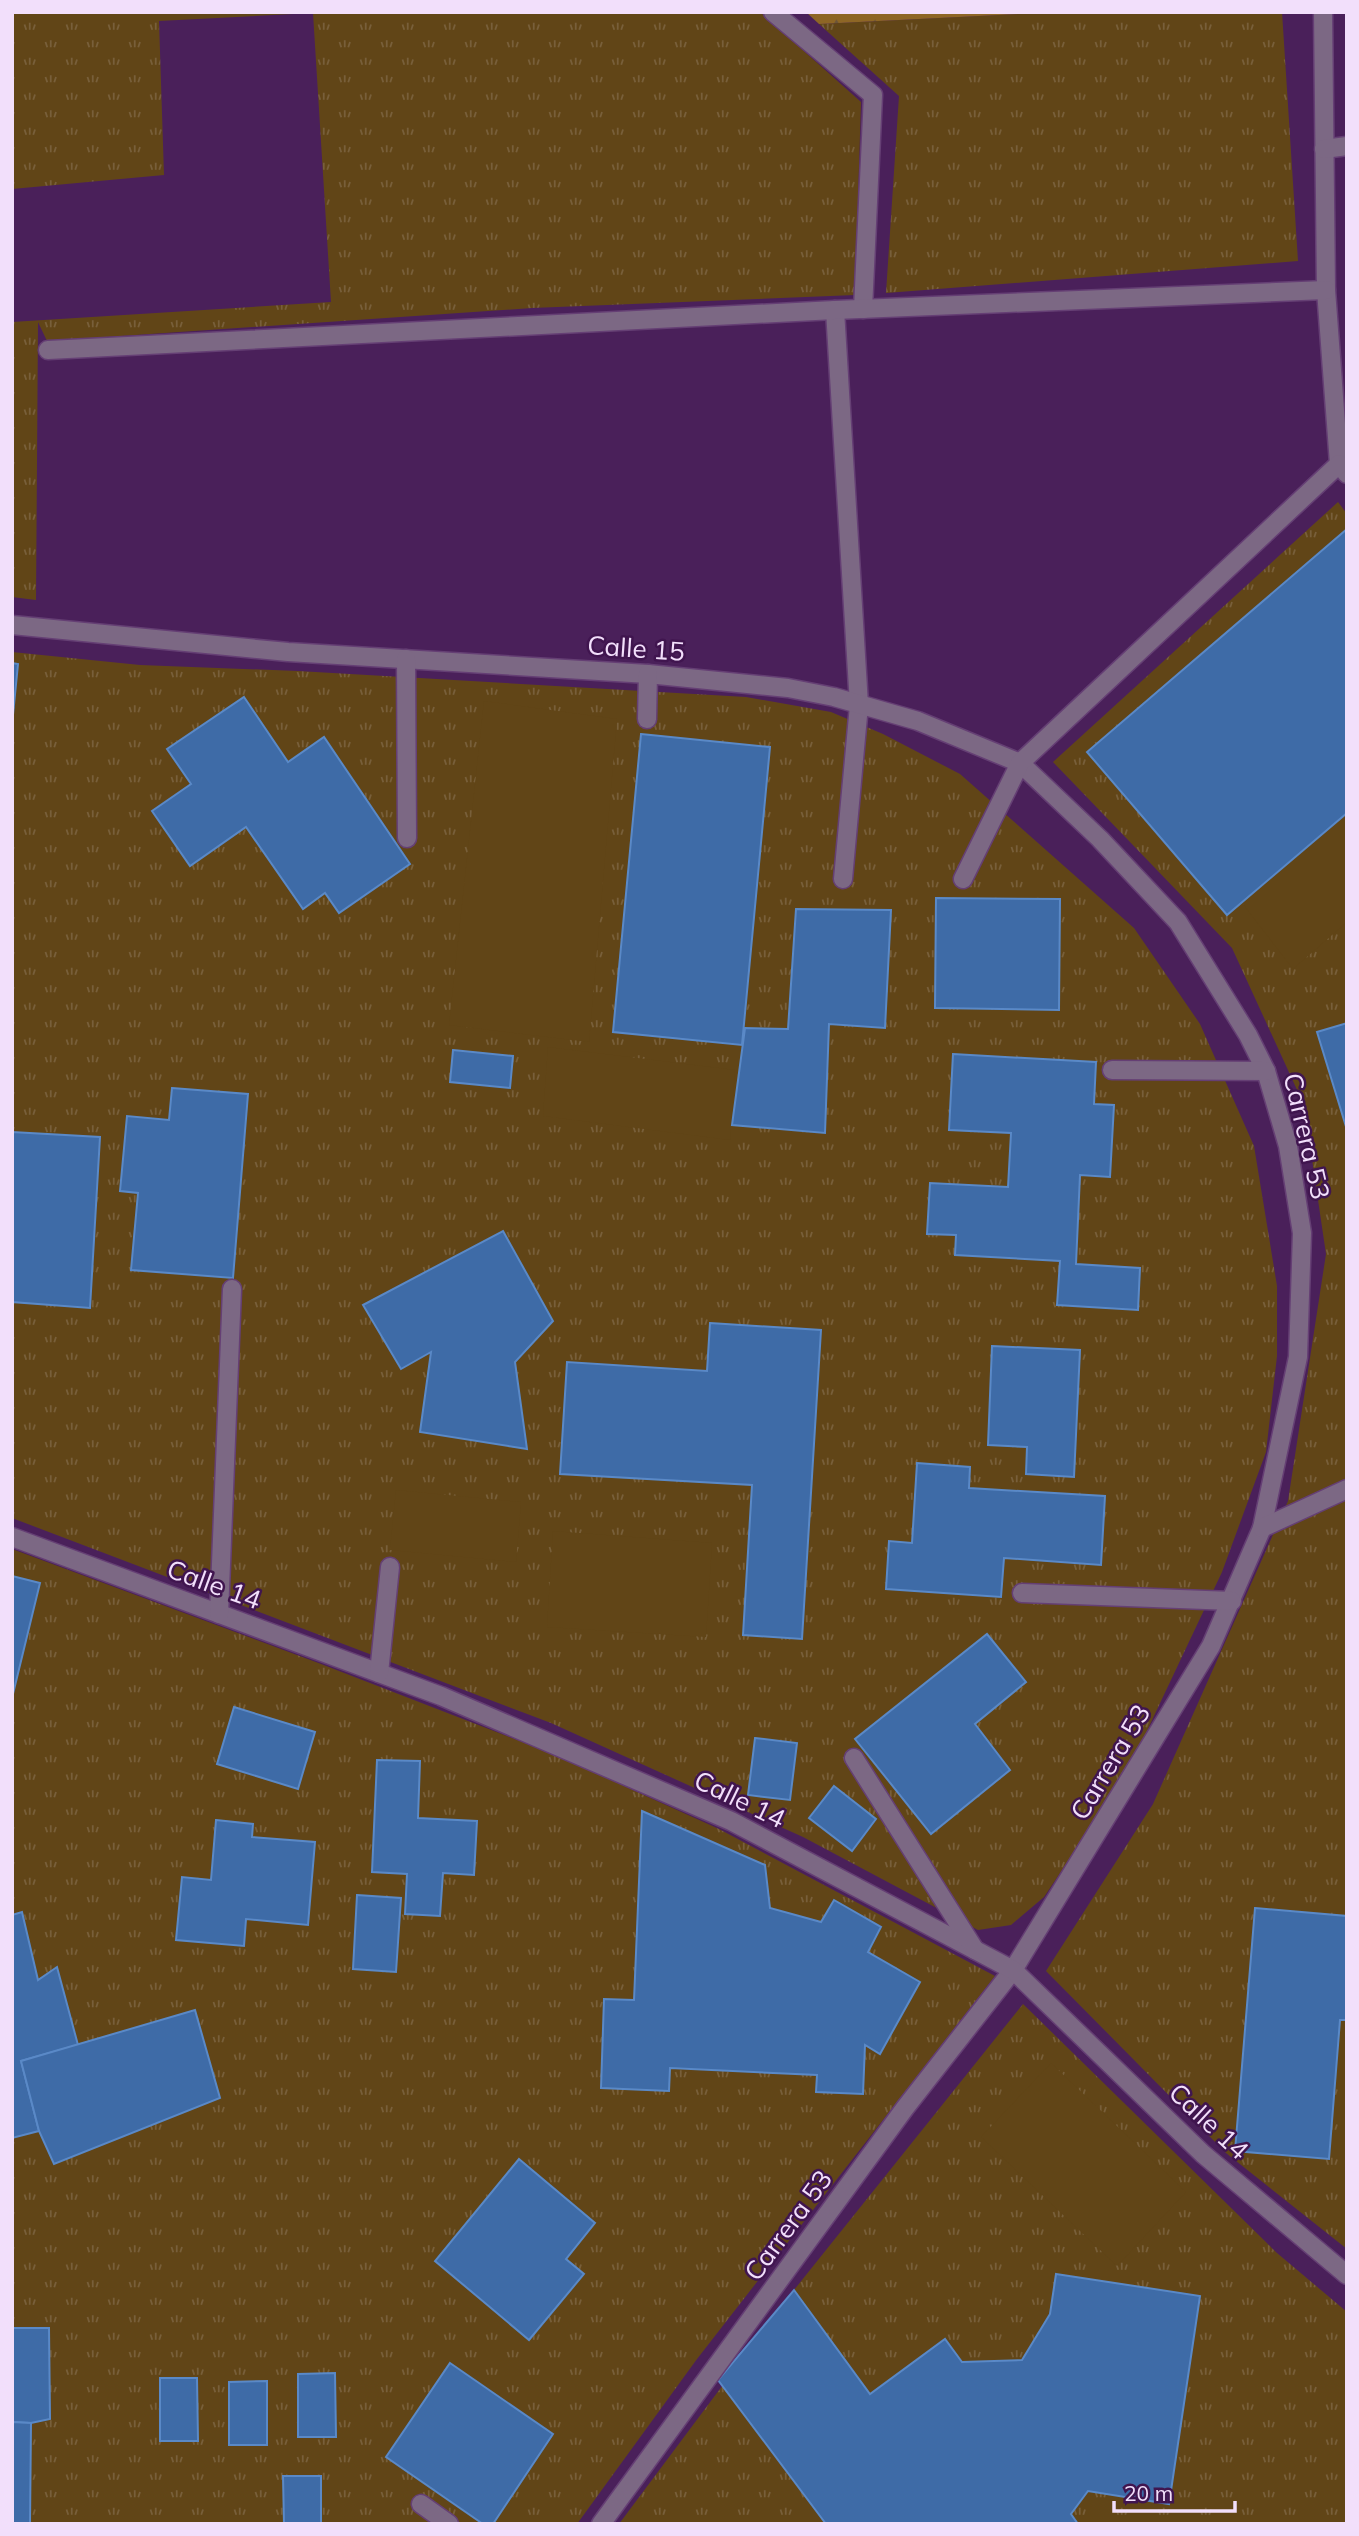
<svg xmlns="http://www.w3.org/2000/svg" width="1359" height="2536" font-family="Mulish,sans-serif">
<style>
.grass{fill:url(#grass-tufts)}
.forest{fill:url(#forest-firs)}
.green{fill:#614517}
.building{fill:#3e6ba7;stroke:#5a89c7;stroke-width:2}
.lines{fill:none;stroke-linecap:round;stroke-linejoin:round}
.minor-casing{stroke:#653f74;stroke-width:21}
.minor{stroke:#7c6884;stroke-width:18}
.labels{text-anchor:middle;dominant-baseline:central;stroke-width:5;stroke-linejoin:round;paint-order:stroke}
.street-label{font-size:26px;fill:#f2dffb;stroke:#40154f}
</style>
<defs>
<pattern id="grass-tufts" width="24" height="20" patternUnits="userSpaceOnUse" patternTransform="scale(1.75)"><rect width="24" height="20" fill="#614517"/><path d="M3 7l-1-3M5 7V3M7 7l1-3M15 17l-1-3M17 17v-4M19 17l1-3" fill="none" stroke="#785f3a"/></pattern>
<pattern id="forest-firs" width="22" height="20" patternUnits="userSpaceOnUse" patternTransform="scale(1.75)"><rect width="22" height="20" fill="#8e6625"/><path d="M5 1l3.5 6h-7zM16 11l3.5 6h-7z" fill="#6c5438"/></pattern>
</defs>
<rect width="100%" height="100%" fill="#4a205a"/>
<!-- grass -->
<g class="grass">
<polygon points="12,12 760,12 861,102 855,295 532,308 47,341 38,322 36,600 12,597 12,322 331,302 313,13 159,21 164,175 12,189"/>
<polygon points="1055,12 1282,12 1298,261 886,293 899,96 819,24"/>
<polygon points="1338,502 1347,514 1347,2249 1226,2153 1046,1971 1153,1804 1288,1501 1326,1254 1304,1105 1232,948 1053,762"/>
<polygon points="12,652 140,665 298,671 746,697 831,712 883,734 960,774 1134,928 1200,1024 1254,1146 1277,1286 1277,1356 1266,1452 1222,1572 1127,1773 1044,1897 1011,1925 978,1930 803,1837 551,1723 12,1518"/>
<polygon points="12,1549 321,1664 553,1754 719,1829 995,1976 697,2359 577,2524 12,2524"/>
<polygon points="1023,2004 1277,2253 1347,2312 1347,2524 619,2524 794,2290"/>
</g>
<!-- forest -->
<polygon class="forest" points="806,12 1055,12 819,24"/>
<!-- green -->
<g class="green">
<polygon points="484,701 617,719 589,1042 449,1025"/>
<polygon points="1347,813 1347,922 1293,969 1242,903"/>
<polygon points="548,1047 735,1070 730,1140 543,1116"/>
<polygon points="396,1490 521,1502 516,1562 390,1550"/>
<polygon points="553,1531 712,1543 706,1637 547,1627"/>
<polygon points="1051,2063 1186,2192 1117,2266 981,2137"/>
</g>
<!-- building -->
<g class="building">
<polygon points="1347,529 1347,813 1227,915 1087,752"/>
<polygon points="12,663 18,664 12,725"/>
<polygon points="244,697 288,762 324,737 410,864 339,913 325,893 303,909 246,827 190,866 152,811 191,784 167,749"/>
<polygon points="641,734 770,747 742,1045 613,1032"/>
<polygon points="936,898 1060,899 1059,1010 935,1008"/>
<polygon points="796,909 891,910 885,1028 829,1024 825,1133 732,1125 745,1028 788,1029"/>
<polygon points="1347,1023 1347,1130 1317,1032"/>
<polygon points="453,1050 513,1056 510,1088 450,1082"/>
<polygon points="953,1054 1096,1062 1094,1104 1114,1105 1110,1177 1080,1175 1076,1264 1140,1268 1138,1310 1057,1305 1060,1261 955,1255 956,1235 927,1234 930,1183 1008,1187 1011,1133 949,1130"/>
<polygon points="172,1088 248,1094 233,1278 131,1270 138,1193 120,1191 127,1116 169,1120"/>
<polygon points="12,1132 100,1137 90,1308 12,1302"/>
<polygon points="503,1231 553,1321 515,1362 527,1449 420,1432 431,1352 401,1369 363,1305"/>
<polygon points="710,1323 821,1330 802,1639 743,1635 752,1485 560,1474 567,1362 707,1371"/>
<polygon points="992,1346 1080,1350 1074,1477 1026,1474 1027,1447 988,1445"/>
<polygon points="917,1463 970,1467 969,1488 1105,1496 1101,1565 1004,1558 1001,1597 886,1589 889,1541 912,1543"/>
<polygon points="12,1576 40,1583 12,1698"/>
<polygon points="987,1634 1026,1682 975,1724 1010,1770 931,1834 855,1739"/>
<polygon points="234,1707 315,1732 298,1789 217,1764"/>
<polygon points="755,1738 797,1743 790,1800 748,1795"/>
<polygon points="377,1760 420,1761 418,1818 477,1821 474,1875 443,1873 440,1916 405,1914 407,1874 372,1872"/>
<polygon points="834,1786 876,1819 852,1851 809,1818"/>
<polygon points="642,1811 765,1865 770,1908 821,1922 834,1900 881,1927 868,1952 920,1982 880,2054 865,2045 863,2094 816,2092 817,2075 670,2068 669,2091 601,2088 604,1999 634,2000"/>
<polygon points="216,1820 253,1824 252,1837 315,1842 308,1925 246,1919 244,1946 176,1940 182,1877 211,1880"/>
<polygon points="357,1895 401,1898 396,1972 353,1969"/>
<polygon points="1255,1908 1347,1916 1347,2020 1340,2020 1329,2159 1235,2151"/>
<polygon points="22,1912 38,1980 57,1967 78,2045 21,2061 39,2131 12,2138 12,1915"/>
<polygon points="195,2010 220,2098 54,2164 39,2131 21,2061"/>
<polygon points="519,2159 595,2223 566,2259 584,2274 529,2340 435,2261"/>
<polygon points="1056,2274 1200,2296 1169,2504 1088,2491 1071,2514 1078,2524 826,2524 718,2380 794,2290 870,2394 945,2339 962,2362 1022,2360 1050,2314"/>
<polygon points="12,2328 49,2328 50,2419 31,2423 12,2422"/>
<polygon points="450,2363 553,2434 493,2524 483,2524 386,2457"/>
<polygon points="335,2373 336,2437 298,2437 298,2374"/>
<polygon points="160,2378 197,2378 198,2441 160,2441"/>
<polygon points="267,2381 267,2445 229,2445 229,2382"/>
<polygon points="12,2422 31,2423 30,2524 12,2524"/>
<polygon points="283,2476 321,2476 321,2524 284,2524"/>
</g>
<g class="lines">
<defs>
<g id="minor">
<polyline points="773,12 873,95 863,309"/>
<polyline points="1323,12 1326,290 1339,464 1347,474"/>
<polyline points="1324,149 1347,146"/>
<polyline points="835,310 859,705 843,879"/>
<polyline points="48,350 835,310 1326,290"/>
<polyline points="12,625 288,652 648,674 788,688 834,697 918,721 1020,763 1100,839 1178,922 1248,1035 1266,1071 1288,1146 1302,1233 1298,1357 1262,1528 1211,1646 1013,1970 905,2108 601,2524"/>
<polyline points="406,659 407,838"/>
<polyline points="647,719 648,674"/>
<polyline points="963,879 1020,763 1339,464"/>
<polyline points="1112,1070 1266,1071"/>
<polyline points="1262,1528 1347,1489"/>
<polyline points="12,1537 441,1696 731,1821 1013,1970 1203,2154 1347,2275"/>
<polyline points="1022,1593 1232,1601"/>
<polyline points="219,1614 232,1289"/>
<polyline points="379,1673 390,1567"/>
<polyline points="854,1758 975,1950"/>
<polyline points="421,2504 449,2524"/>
</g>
</defs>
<!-- minor casing -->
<use href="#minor" class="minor-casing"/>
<!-- minor -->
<use href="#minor" class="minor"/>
</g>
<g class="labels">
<!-- street labels -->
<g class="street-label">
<text transform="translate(636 648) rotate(4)">Calle 15</text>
<text transform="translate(1307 1136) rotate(77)">Carrera 53</text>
<text transform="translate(214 1584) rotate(20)">Calle 14</text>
<text transform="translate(1110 1762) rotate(-59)">Carrera 53</text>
<text transform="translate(740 1799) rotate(26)">Calle 14</text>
<text transform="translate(1209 2121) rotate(43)">Calle 14</text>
<text transform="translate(788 2225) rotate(-54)">Carrera 53</text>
</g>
</g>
<!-- border -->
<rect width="1359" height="2536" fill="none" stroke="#f2dffb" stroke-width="28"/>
<!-- scale -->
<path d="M1114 2501v10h121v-10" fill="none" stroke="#f2dffb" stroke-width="3.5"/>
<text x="1124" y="2501" font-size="21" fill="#f2dffb" stroke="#40154f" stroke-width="5" paint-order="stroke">20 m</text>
</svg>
